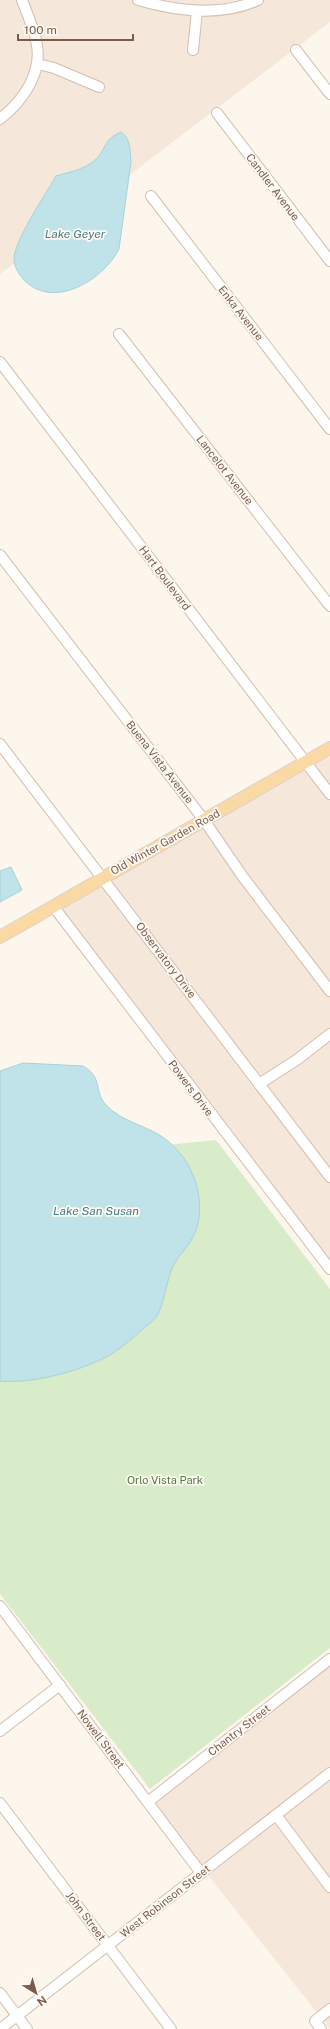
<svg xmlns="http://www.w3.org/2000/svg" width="330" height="2029" font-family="'Public Sans',sans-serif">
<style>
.residential{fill:#f5e8da}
.green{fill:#d8ecc9}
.water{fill:#bfe3e8;stroke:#a5d3da}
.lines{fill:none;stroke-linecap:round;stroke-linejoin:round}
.minor-casing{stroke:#d1beb0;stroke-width:12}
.major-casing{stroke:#dad1cd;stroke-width:14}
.minor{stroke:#fff;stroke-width:10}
.major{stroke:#fbd9a5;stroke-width:12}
.labels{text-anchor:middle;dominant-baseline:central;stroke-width:3.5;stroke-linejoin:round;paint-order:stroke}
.street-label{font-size:11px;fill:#7a5c4d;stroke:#fffaf3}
.park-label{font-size:11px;fill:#537a41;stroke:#fffaf3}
.water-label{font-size:12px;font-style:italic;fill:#437c86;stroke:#fffaf3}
</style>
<rect width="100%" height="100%" fill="#fdf6ec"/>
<!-- residential -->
<g class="residential">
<polygon points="0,0 330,0 330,22 0,274"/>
<polygon points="330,757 330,1271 53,906"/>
<polygon points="330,1660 330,2029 149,1801"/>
</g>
<!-- green -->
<polygon class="green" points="216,1140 330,1289 330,1648 150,1789 0,1594 0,1365 136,1148"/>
<!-- water -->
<g class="water">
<path d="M 121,132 C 131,139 130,150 131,162 L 119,249 C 104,279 55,310 25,281 C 20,276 14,267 14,260 C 13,242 46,194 56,176 C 69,172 83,170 94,161 C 106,151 103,139 121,132 Z"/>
<polygon points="11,867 22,890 0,902 0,871"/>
<path d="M 23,1063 L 83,1066 C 104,1078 93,1091 106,1105 C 122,1122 148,1126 164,1138 C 175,1146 187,1160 192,1173 C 201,1193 203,1218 193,1237 C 188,1247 179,1255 174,1264 C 166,1281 165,1301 157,1316 C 154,1320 148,1325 144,1328 C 131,1340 116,1353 100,1360 C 73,1373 29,1384 0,1381 L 0,1071 Z"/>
</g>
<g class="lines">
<defs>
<g id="minor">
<path d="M 138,0 C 176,11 221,17 258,0"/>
<polyline points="193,50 197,11"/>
<polyline points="296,50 330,94"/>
<polyline points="38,64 54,68 99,87"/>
<polyline points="217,113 330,261"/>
<path d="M 0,119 C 23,101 44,72 36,40 C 33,27 27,13 22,0"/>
<polyline points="151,196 330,429"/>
<polyline points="119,334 330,606"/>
<polyline points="0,362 330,794"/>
<polyline points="0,555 204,820 243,877 330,991"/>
<polyline points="0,744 330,1177"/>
<polyline points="53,906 330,1269"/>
<polyline points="259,1084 298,1059 330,1034"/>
<polyline points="0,1606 201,1873"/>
<polyline points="0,1731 60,1685"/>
<polyline points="149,1801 330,1659"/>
<polyline points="0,1803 171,2029"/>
<polyline points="276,1815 330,1887"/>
<polyline points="0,1993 27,2029"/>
<polyline points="0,2029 330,1773"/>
<polyline points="321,2029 315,2021 330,2009"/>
</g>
<polyline id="major" points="0,937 330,748"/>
</defs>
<!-- minor casing -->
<use href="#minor" class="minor-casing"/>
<!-- major casing -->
<use href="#major" class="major-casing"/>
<!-- minor -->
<use href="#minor" class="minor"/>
<!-- major -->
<use href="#major" class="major"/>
</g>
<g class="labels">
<!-- street labels -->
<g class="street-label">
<text transform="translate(273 187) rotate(53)">Candler Avenue</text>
<text transform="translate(241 313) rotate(52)">Enka Avenue</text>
<text transform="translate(225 470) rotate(52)">Lancelot Avenue</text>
<text transform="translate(165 578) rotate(53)">Hart Boulevard</text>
<text transform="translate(160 762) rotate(52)">Buena Vista Avenue</text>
<text transform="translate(165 842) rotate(-29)">Old Winter Garden Road</text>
<text transform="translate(166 960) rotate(53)">Observatory Drive</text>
<text transform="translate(191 1088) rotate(53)">Powers Drive</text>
<text transform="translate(239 1730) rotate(-38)">Chantry Street</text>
<text transform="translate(101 1739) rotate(53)">Nowell Street</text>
<text transform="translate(165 1901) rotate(-38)">West Robinson Street</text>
<text transform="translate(86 1916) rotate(53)">John Street</text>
</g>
<!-- park labels -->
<g class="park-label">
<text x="165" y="1480">Orlo Vista Park</text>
</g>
<!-- water labels -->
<g class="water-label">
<text x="75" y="234">Lake Geyer</text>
<text x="96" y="1211">Lake San Susan</text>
</g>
</g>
<!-- north arrow -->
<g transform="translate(36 1993) rotate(143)" stroke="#fffaf3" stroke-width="3" paint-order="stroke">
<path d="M0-3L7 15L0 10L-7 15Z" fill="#7a5c4d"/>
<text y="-6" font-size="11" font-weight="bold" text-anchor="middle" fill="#7a5c4d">N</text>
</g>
<!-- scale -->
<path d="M18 34v6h115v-6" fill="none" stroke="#7a5c4d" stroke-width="2"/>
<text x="24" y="34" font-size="12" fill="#7a5c4d" stroke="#fffaf3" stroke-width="3" paint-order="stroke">100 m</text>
</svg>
